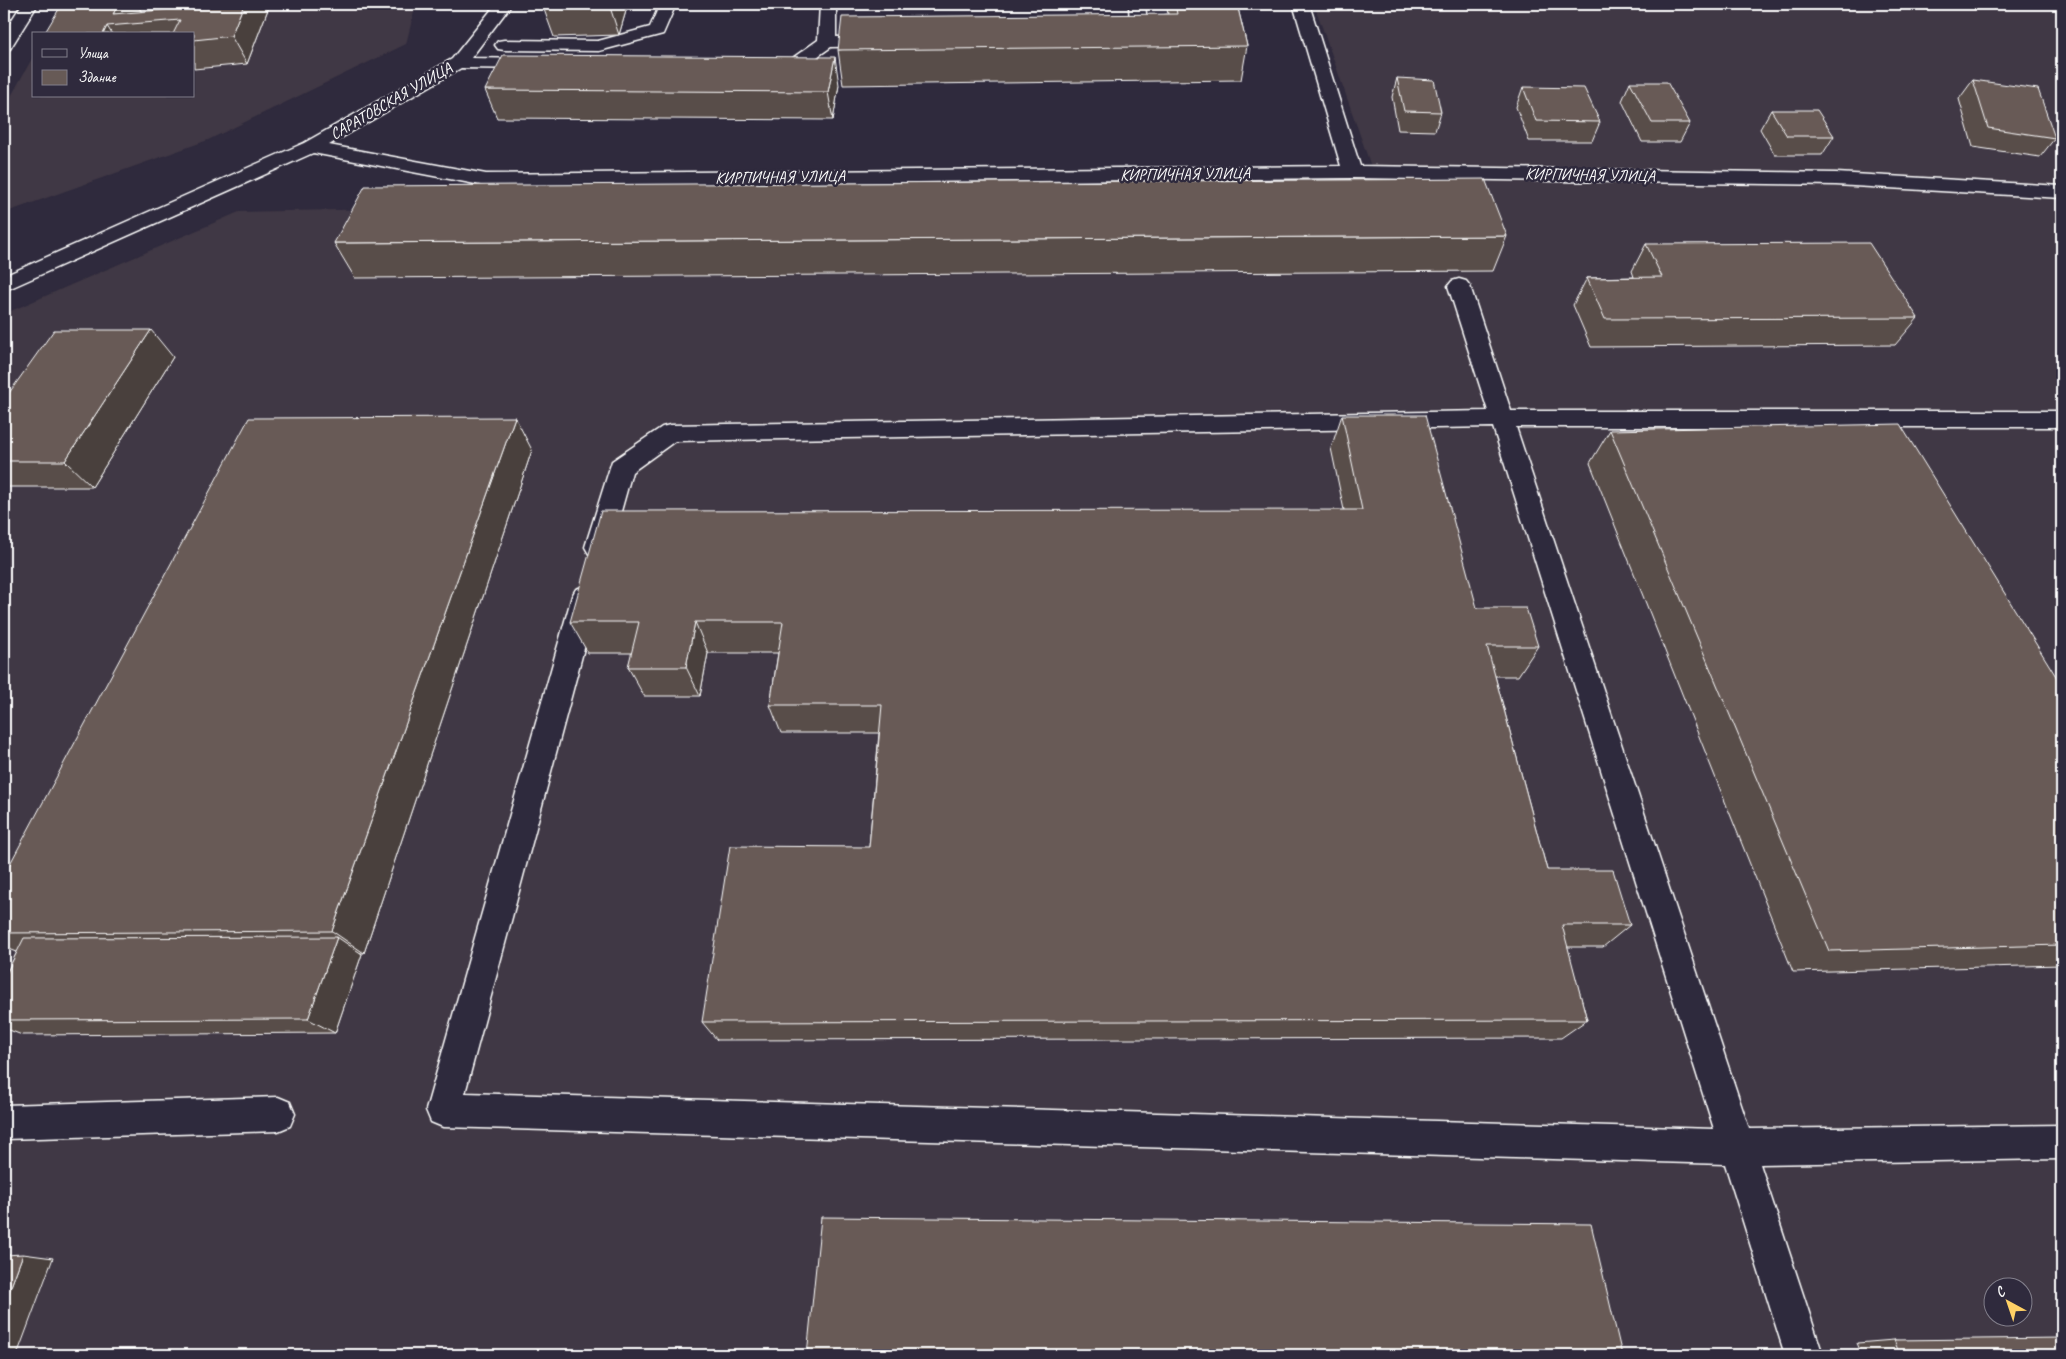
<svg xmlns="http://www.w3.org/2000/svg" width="2066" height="1359" font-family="Caveat,sans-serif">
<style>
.built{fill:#403844;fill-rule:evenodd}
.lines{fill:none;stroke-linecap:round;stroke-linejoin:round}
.minor-casing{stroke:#fff;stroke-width:3}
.minor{fill:#2f2a3d;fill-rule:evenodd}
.wall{fill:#594d4a;stroke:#fff}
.shaded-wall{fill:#483f3c;stroke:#fff}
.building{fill:#675a56;stroke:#fff}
.labels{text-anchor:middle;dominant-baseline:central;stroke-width:5;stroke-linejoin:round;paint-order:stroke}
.far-street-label{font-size:16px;fill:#fff;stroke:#2f2a3d}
</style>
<rect width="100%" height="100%" fill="#2f2a3d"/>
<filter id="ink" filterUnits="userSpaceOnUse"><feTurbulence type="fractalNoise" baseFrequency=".02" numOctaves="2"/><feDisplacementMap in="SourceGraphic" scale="10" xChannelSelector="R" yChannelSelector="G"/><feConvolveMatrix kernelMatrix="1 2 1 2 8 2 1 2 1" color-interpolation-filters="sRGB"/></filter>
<g filter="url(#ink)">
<!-- built -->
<g class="built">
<polygon points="62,4 416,4 406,44 208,140 4,213 4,109 34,55 34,96 194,96 194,34"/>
<path d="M 1314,4 L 2062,4 L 2062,1355 L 4,1355 L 4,314 L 239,212 L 1379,189 ZM 1994,1286 L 2024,1286 L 2024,1316 L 1994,1316 Z"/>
</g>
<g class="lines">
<defs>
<g id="minor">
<polygon points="22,4 38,4 10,49 4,50 4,32"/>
<polygon points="496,4 512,4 471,58 537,59 543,60 546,64 543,68 537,69 461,68 329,145 486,174 1341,166 1293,4 1309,4 1360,166 1836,173 2062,186 2062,198 1836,185 1352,178 486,186 313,153 4,291 4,276 304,143 452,59"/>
<polygon points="660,4 676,4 663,34 599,51 504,50 498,49 495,45 498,41 504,40 598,41 650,27"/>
<polygon points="820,4 836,4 836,37 876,36 882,37 885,41 882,45 876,46 831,47 797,71 791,72 766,71 763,67 766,63 787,62 818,40"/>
<path d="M 1129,4 L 1145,4 L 1148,32 C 1142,40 1124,43 1115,41 L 1112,37 L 1115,33 L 1130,29 Z"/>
<polygon points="1459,279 1466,281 1470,286 1511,411 2062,411 2062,427 1516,427 1749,1129 2062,1125 2062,1159 1760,1164 1823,1355 1785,1355 1725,1164 443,1127 431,1122 426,1110 572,596 576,589 585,586 594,589 598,596 465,1093 1714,1129 1493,427 675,441 632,472 611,547 607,554 598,557 589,554 585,547 612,461 662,427 670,425 1488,411 1448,286 1452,281"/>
<polygon points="278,1097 290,1102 295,1114 290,1126 278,1131 4,1139 4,1105"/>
</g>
</defs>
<!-- minor casing -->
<use href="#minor" class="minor-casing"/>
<!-- minor -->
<use href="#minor" class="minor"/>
</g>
<!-- wall -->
<g class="wall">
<polygon points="136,4 142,12 185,8 187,4 270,4 247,64 194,69 194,34 44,34"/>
<polygon points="542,4 628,4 619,35 554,37"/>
<polygon points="1166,4 1237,4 1247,46 1241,80 843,85 838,50 1168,14"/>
<polygon points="1397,78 1441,112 1435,131 1398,130 1392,97"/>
<polygon points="1973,80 2055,138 2040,157 1973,147 1959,99"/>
<polygon points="1630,82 1690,123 1680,142 1642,142 1622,101"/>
<polygon points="839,85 833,120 497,118 485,90"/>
<polygon points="1523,87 1600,122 1592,141 1529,141 1516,107"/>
<polygon points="1771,110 1834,136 1822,155 1775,155 1760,129"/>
<polygon points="1507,236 1493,271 355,278 334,243"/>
<polygon points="1646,244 1918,318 1895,345 1591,347 1573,305 1587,278 1634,277 1632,271"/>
<polygon points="173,357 92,487 4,487 4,400"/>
<polygon points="1342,415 1477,608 1538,646 1518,676 1495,676 1547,870 1630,925 1603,947 1567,947 1587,1020 1561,1038 717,1040 702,1022 869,847 879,733 781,733 770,705 778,653 708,653 700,696 644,696 628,667 632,653 588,653 570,622 1344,510 1331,448"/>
<polygon points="1610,430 2062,686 2062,965 1793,972 1590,463"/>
<polygon points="532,450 364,953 360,953 362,954 335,1033 22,1035 4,1028 4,978 17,952 4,947 4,875"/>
<polygon points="1894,1340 2062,1355 1862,1355 1857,1343"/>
</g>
<!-- shaded-wall -->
<g class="shaded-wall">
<polygon points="119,4 136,4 144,15 113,14"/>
<polygon points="244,4 270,4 247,64 231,36"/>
<polygon points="609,4 628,4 619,35"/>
<polygon points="107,26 112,34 103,34"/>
<polygon points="835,57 839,85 833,120 828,92"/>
<polygon points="151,330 173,357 92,487 65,461"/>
<polygon points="515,417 532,450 364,953 332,931"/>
<polygon points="695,622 708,653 700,696 686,667"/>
<polygon points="337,937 362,954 335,1033 308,1019"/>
<polygon points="23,1254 53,1258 17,1355 4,1355 4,1305"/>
</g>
<!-- building -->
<g class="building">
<polygon points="62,4 119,4 113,14 185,8 187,4 244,4 231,36 194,40 194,34 173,34 180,20 107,26 103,34 44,34"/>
<polygon points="1175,4 1237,4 1247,46 838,50 842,17 1177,14"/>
<polygon points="503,55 835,57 828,92 485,90"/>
<polygon points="1397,78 1434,80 1441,112 1404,111"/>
<polygon points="1973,80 2038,89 2055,138 1988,128"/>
<polygon points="1630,82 1667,82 1690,123 1652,123"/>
<polygon points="1523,87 1584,88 1600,122 1536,121"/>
<polygon points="1771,110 1817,110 1834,136 1787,136"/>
<polygon points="1485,179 1507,236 334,243 365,186"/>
<polygon points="1869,243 1918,318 1605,319 1587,278 1662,277 1646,244"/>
<polygon points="54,330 151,330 65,461 4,461 4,400"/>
<polygon points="1342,415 1425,415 1477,608 1526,608 1538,646 1487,646 1547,870 1613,870 1630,925 1562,925 1587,1020 702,1022 730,846 869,847 882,705 770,705 783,622 695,622 686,667 628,667 639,622 570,622 601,511 1362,510"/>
<polygon points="515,417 332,931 4,933 4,875 249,418"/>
<polygon points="1900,424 2062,686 2062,945 1829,951 1610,430"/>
<polygon points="337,937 308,1019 4,1020 4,978 24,938"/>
<polygon points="821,1217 1591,1224 1622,1355 807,1355"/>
<polygon points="23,1254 4,1305 4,1255"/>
<polygon points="2062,1338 2062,1355 1900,1355 1894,1340"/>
</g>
</g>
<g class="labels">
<!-- far-street labels -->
<g class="far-street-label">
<text transform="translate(391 101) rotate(-30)">САРАТОВСКАЯ УЛИЦА</text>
<text transform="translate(1185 174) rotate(-1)">КИРПИЧНАЯ УЛИЦА</text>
<text transform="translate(1590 175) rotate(1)">КИРПИЧНАЯ УЛИЦА</text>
<text transform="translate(780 177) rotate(-1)">КИРПИЧНАЯ УЛИЦА</text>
</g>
</g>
<!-- margin -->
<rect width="2066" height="1359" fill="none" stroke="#2f2a3d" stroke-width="20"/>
<rect x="10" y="10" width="2046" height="1339" fill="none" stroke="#fff" stroke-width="2" filter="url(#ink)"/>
<!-- legend -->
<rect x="32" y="32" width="162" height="65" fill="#2f2a3d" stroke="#827f8b"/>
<rect x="42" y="49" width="25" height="8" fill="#2f2a3d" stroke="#827f8b"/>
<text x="78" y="58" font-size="15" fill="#ffffff">Улица</text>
<rect x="42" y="70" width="25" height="15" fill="#675a56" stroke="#827f8b"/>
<text x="78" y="82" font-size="15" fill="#ffffff">Здание</text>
<!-- north arrow -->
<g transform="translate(2008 1302) rotate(320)"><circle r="24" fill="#2f2a3d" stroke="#827f8b"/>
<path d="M0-4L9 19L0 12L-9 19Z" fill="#ffd166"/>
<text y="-8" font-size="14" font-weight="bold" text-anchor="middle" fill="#ffffff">С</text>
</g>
</svg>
